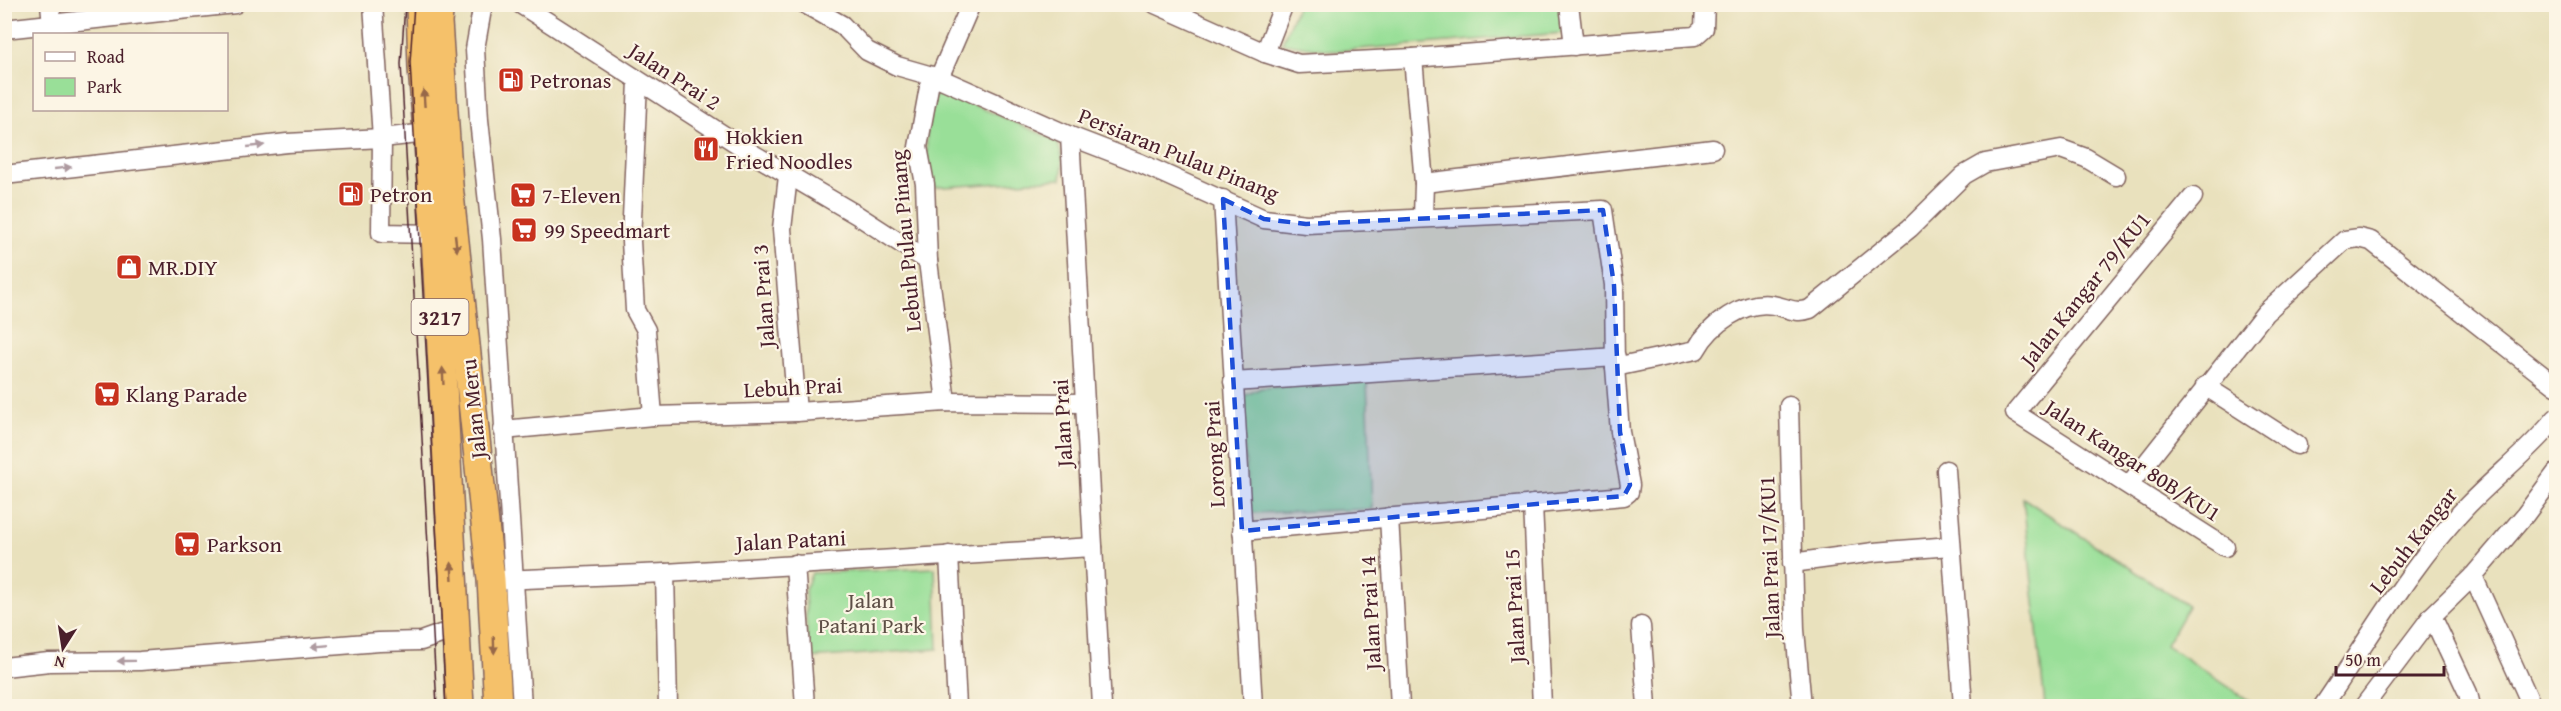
<svg xmlns="http://www.w3.org/2000/svg" width="2561" height="711" font-family="'Gentium Book Plus',serif">
<style>
.green{fill:#99df98;stroke:#727f62;stroke-width:1.5}
.lines{fill:none;stroke-linecap:round;stroke-linejoin:round}
.minor-casing{stroke:#82635e;stroke-width:21}
.highway-casing{stroke:#82635e;stroke-width:30}
.minor{stroke:#fff;stroke-width:18}
.highway{stroke:#f5c16b;stroke-width:27}
.tram{stroke:#4a1f2b;stroke-width:1.5}
.oneway{fill:#976848}
.oneway2{fill:#ae9aa0}
.marked{fill:#1d4ed8;fill-opacity:0.2;stroke:#1d4ed8;stroke-width:4.5;stroke-dasharray:12 8;stroke-linejoin:round}
.labels{text-anchor:middle;dominant-baseline:central;stroke-width:4.5;stroke-linejoin:round;paint-order:stroke}
.shield{fill:#fcf5e5;stroke:#7f5f63;stroke-width:1.5}
.shield-label{font-size:21px;font-weight:bold;fill:#4a1f2b}
.street-label{font-size:22px;fill:#4a1f2b;stroke:#fcf5e5}
.poi-label{font-size:22px;fill:#4a1f2b;stroke:#fcf5e5;text-anchor:start}
.park-label{font-size:22px;fill:#5e4f46;stroke:#fcf5e5}
</style>
<rect width="100%" height="100%" fill="#fcf5e5"/>
<filter id="ink" filterUnits="userSpaceOnUse"><feTurbulence type="fractalNoise" baseFrequency=".0167" numOctaves="2"/><feDisplacementMap in="SourceGraphic" scale="12" xChannelSelector="R" yChannelSelector="G"/><feConvolveMatrix kernelMatrix="1 2 1 2 8 2 1 2 1" color-interpolation-filters="sRGB"/></filter>
<filter id="wash" filterUnits="userSpaceOnUse"><feTurbulence type="fractalNoise" baseFrequency=".008" numOctaves="4" result="noise"/><feDisplacementMap in="SourceGraphic" scale="24" xChannelSelector="R" yChannelSelector="G"/><feGaussianBlur stdDeviation="1.35" result="paint"/><feColorMatrix in="noise" values="0 0 0 0 0 0 0 0 0 0 0 0 0 0 0 0 0 1.4 0 .05"/><feComposite in="paint" operator="in"/></filter>
<g filter="url(#wash)">
<rect width="100%" height="100%" fill="#e9e1bd"/>
<!-- green -->
<g class="green">
<polygon points="1298,4 1559,5 1563,33 1334,51 1282,43"/>
<path d="M 946,93 L 1056,140 C 1063,154 1064,164 1061,179 L 930,188 C 928,170 920,106 937,95 C 940,94 943,94 946,93 Z"/>
<polygon points="1367,381 1372,509 1250,513 1240,398 1261,388"/>
<polygon points="2023,498 2188,606 2166,645 2257,706 2045,706"/>
<polygon points="935,568 938,649 808,658 805,590 812,573"/>
</g>
</g>
<g filter="url(#ink)">
<g class="lines">
<defs>
<g id="minor">
<polyline points="50,4 52,24"/>
<polyline points="373,4 382,138 381,233 435,234"/>
<polyline points="483,4 475,49 479,120 492,239 522,706"/>
<polyline points="520,4 753,154 857,215 928,261"/>
<polyline points="805,4 842,25 867,51 897,66 939,78 1070,136 1140,163 1264,219 1306,224 1603,210 1614,285 1615,367 1620,432 1630,485 1629,492 1624,496 1242,531"/>
<polyline points="1155,4 1265,53 1299,64 1413,58 1695,36 1704,28 1705,4"/>
<polyline points="1569,4 1574,46"/>
<polyline points="4,29 235,4"/>
<polyline points="1265,53 1284,4"/>
<polyline points="1413,58 1424,183 1423,217"/>
<polyline points="931,76 918,147 925,184 928,261 946,402"/>
<polyline points="939,78 971,4"/>
<polyline points="638,81 631,241 635,310 646,330 653,416"/>
<polyline points="1070,136 1102,706"/>
<polyline points="4,175 287,143 382,138 427,133"/>
<polyline points="788,176 782,229 797,412"/>
<polyline points="1424,183 1713,149"/>
<polyline points="2193,197 2015,413 2225,547"/>
<polyline points="1223,199 1253,706"/>
<path d="M 1615,367 L 1696,350 C 1710,324 1744,300 1773,305 C 1788,308 1796,314 1810,309 L 1910,228 L 1964,175 L 1985,163 L 2061,149 L 2086,158 L 2116,176"/>
<polyline points="1233,382 1616,357"/>
<polyline points="2205,386 2297,445"/>
<polyline points="1789,406 1795,630 1802,706"/>
<polyline points="503,430 653,416 797,412 946,402 1085,403"/>
<polyline points="1946,470 1963,706"/>
<polyline points="2129,485 2265,313 2345,240 2359,238 2371,241 2556,386"/>
<polyline points="1533,504 1542,706"/>
<polyline points="1389,517 1400,706"/>
<polyline points="949,555 957,706"/>
<polyline points="1792,563 1874,552 1951,546"/>
<polyline points="795,564 805,706"/>
<polyline points="665,573 668,706"/>
<polyline points="2473,576 2532,706"/>
<polyline points="502,580 665,573 1093,547"/>
<polyline points="2432,616 2468,693 2471,706"/>
<polyline points="1641,626 1647,706"/>
<polyline points="4,667 49,662 140,661 379,642 421,641 455,629"/>
<path d="M 2323,706 C 2369,639 2411,564 2468,505 C 2497,475 2530,450 2556,418"/>
<polyline points="2364,706 2432,616 2473,576 2525,515 2556,473"/>
</g>
<g id="highway">
<polyline points="420,4 422,68 435,234 460,706"/>
<polyline points="440,4 438,22 449,185 491,580 498,706"/>
</g>
</defs>
<!-- minor casing -->
<use href="#minor" class="minor-casing"/>
<!-- highway casing -->
<use href="#highway" class="highway-casing"/>
<!-- minor -->
<use href="#minor" class="minor"/>
<!-- highway -->
<use href="#highway" class="highway"/>
<!-- tram -->
<g class="tram">
<polyline points="405,4 401,64 437,706"/>
<polyline points="414,4 410,62 446,706"/>
</g>
</g>
<!-- one-way arrows -->
<defs><path id="oneway-solid" d="M-6-.8H1V-3.2L6.5 0L1 3.2V.8H-6Z" transform="scale(1.5)"/></defs>
<g class="oneway">
<use href="#oneway-solid" transform="translate(424 98) rotate(-94)"/>
<use href="#oneway-solid" transform="translate(456 243) rotate(83)"/>
<use href="#oneway-solid" transform="translate(443 376) rotate(-93)"/>
<use href="#oneway-solid" transform="translate(452 571) rotate(-93)"/>
<use href="#oneway-solid" transform="translate(494 645) rotate(88)"/>
</g>
<g class="oneway2">
<use href="#oneway-solid" transform="translate(256 146) rotate(-6)"/>
<use href="#oneway-solid" transform="translate(63 168) rotate(-6)"/>
<use href="#oneway-solid" transform="translate(320 646) rotate(175)"/>
<use href="#oneway-solid" transform="translate(126 661) rotate(179)"/>
</g>
</g>
<!-- marked area -->
<path class="marked" d="M 1223,199 L 1264,219 L 1306,224 L 1603,210 L 1614,285 L 1620,432 L 1630,485 L 1624,496 L 1242,531 Z"/>
<!-- icons -->
<defs>
<symbol id="fuel-square" viewBox="-11 -11 22 22"><rect x="-9" y="-9" width="18" height="18" rx="4" fill="#c8321e" stroke="#fcf5e5"/><path d="M-5.5-6h7V0h2V4h1.3V-2.5L3-4.5l.8-.8L6-3V5H2.5V1h-1V6h-7ZM-4.2-4.7v3.2H.2V-4.7Z" fill="#fff"/></symbol>
<symbol id="restaurant-square" viewBox="-11 -11 22 22"><rect x="-9" y="-9" width="18" height="18" rx="4" fill="#c8321e" stroke="#fcf5e5"/><path d="M-5-6h1v4h1v-4h1v4h1v-4h1v5L-1.5 .5V6h-2V.5L-5-1ZM5-6V6H3V1.5H1.5Q1.5-4 5-6Z" fill="#fff"/></symbol>
<symbol id="supermarket-square" viewBox="-11 -11 22 22"><rect x="-9" y="-9" width="18" height="18" rx="4" fill="#c8321e" stroke="#fcf5e5"/><path d="M-6-5.5h2.5l.6 2H6L4.5 2H-2.5L-4.4-4H-6ZM-1.5 3.2a1.3 1.3 0 1 0 .1 0ZM3 3.2a1.3 1.3 0 1 0 .1 0Z" fill="#fff"/></symbol>
<symbol id="shop-square" viewBox="-11 -11 22 22"><rect x="-9" y="-9" width="18" height="18" rx="4" fill="#c8321e" stroke="#fcf5e5"/><path d="M-5-2.5h2.3a2.7 3.5 0 0 1 5.4 0H5L5.5 6h-11ZM-1.5-2.5h3a1.5 2.3 0 0 0-3 0Z" fill="#fff"/></symbol>
</defs>
<g fill-rule="evenodd">
<use href="#fuel-square" x="496" y="65" width="30" height="30"/>
<use href="#restaurant-square" x="691" y="134" width="30" height="30"/>
<use href="#fuel-square" x="336" y="179" width="30" height="30"/>
<use href="#supermarket-square" x="508" y="180" width="30" height="30"/>
<use href="#supermarket-square" x="509" y="215" width="30" height="30"/>
<use href="#shop-square" x="114" y="252" width="30" height="30"/>
<use href="#supermarket-square" x="92" y="379" width="30" height="30"/>
<use href="#supermarket-square" x="172" y="529" width="30" height="30"/>
</g>
<g class="labels">
<!-- shield labels -->
<rect class="shield" x="411.5" y="299" width="57" height="36" rx="4.5"/>
<g class="shield-label">
<text x="440" y="317">3217</text>
</g>
<!-- street labels -->
<g class="street-label">
<text transform="translate(675 76) rotate(33)">Jalan Prai 2</text>
<text transform="translate(1179 154) rotate(22)">Persiaran Pulau Pinang</text>
<text transform="translate(905 241) rotate(-95)">Lebuh Pulau Pinang</text>
<text transform="translate(2085 289) rotate(-51)">Jalan Kangar 79/KU1</text>
<text transform="translate(763 296) rotate(-94)">Jalan Prai 3</text>
<text transform="translate(793 387) rotate(-3)">Lebuh Prai</text>
<text transform="translate(473 409) rotate(-96)">Jalan Meru</text>
<text transform="translate(1062 423) rotate(-93)">Jalan Prai</text>
<text transform="translate(1214 454) rotate(-93)">Lorong Prai</text>
<text transform="translate(2133 460) rotate(33)">Jalan Kangar 80B/KU1</text>
<text transform="translate(791 540) rotate(-3)">Jalan Patani</text>
<text transform="translate(2413 540) rotate(-52)">Lebuh Kangar</text>
<text transform="translate(1769 557) rotate(-92)">Jalan Prai 17/KU1</text>
<text transform="translate(1514 606) rotate(-93)">Jalan Prai 15</text>
<text transform="translate(1370 613) rotate(-93)">Jalan Prai 14</text>
</g>
<!-- poi labels -->
<g class="poi-label">
<text x="530" y="80">Petronas</text>
<text x="726" y="136">Hokkien<tspan x="726" dy="25">Fried Noodles</tspan></text>
<text x="370" y="194">Petron</text>
<text x="542" y="195">7-Eleven</text>
<text x="544" y="230">99 Speedmart</text>
<text x="148" y="267">MR.DIY</text>
<text x="126" y="394">Klang Parade</text>
<text x="207" y="544">Parkson</text>
</g>
<!-- park labels -->
<g class="park-label">
<text x="871" y="600">Jalan<tspan x="871" dy="25">Patani Park</tspan></text>
</g>
</g>
<!-- margin -->
<rect width="2561" height="711" fill="none" stroke="#fcf5e5" stroke-width="24"/>
<!-- legend -->
<rect x="33" y="33" width="195" height="78" fill="#fcf5e5" stroke="#b59f9b" stroke-width="1.5"/>
<rect x="45" y="52" width="30" height="9" fill="#ffffff" stroke="#b59f9b" stroke-width="1.5"/>
<text x="87" y="63" font-size="18" fill="#4a1f2b">Road</text>
<rect x="45" y="78" width="30" height="18" fill="#99df98" stroke="#b59f9b" stroke-width="1.5"/>
<text x="87" y="93" font-size="18" fill="#4a1f2b">Park</text>
<!-- north arrow -->
<g transform="translate(63 648) rotate(192)" stroke="#fcf5e5" stroke-width="4.5" paint-order="stroke">
<path d="M0-4.5L10 22L0 15L-10 22Z" fill="#4a1f2b"/>
<text y="-9" font-size="16" font-weight="bold" text-anchor="middle" fill="#4a1f2b">N</text>
</g>
<!-- scale -->
<path d="M2336 666v9h108v-9" fill="none" stroke="#4a1f2b" stroke-width="3"/>
<text x="2345" y="666" font-size="18" fill="#4a1f2b" stroke="#fcf5e5" stroke-width="4.5" paint-order="stroke">50 m</text>
</svg>
